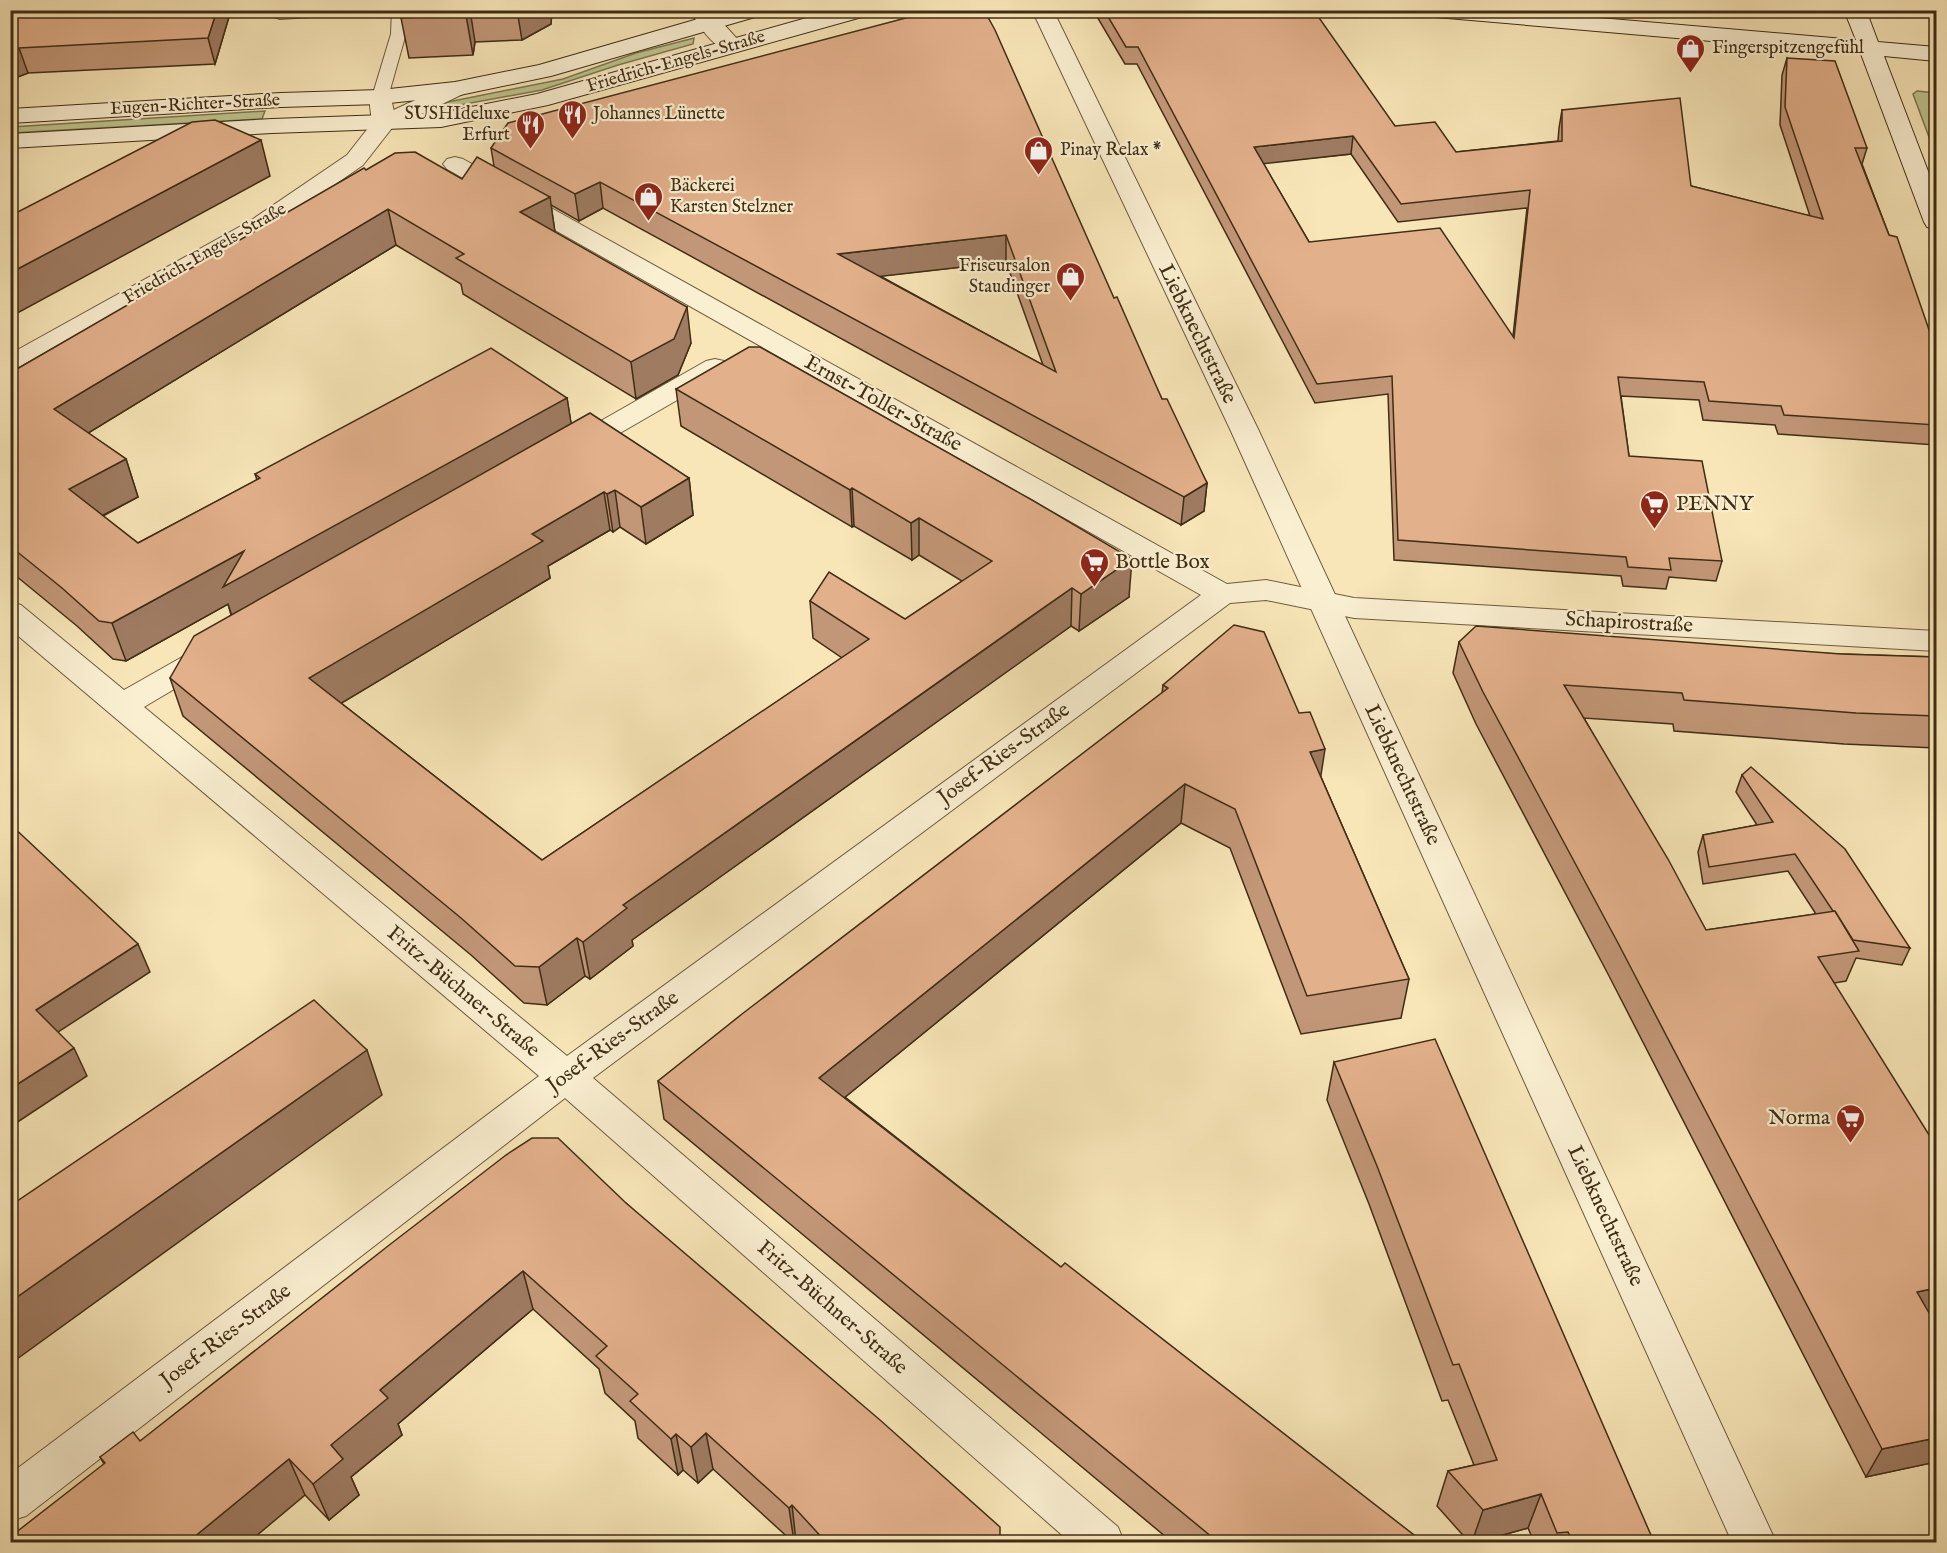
<svg xmlns="http://www.w3.org/2000/svg" width="1947" height="1553" font-family="'IM FELL English',serif">
<style>
.green{fill:#bec48e;stroke:#7e7851;stroke-width:1.5}
.lines{fill:none;stroke-linecap:round;stroke-linejoin:round}
.service-casing{stroke:#6d5b3d;stroke-width:2}
.minor-casing{stroke:#6d5b3d;stroke-width:2}
.tertiary-casing{stroke:#6d5b3d;stroke-width:2}
.secondary-casing{stroke:#3f2d14;stroke-width:2}
.service{fill:#faefd1;fill-rule:evenodd}
.minor{fill:#faefd1;fill-rule:evenodd}
.tertiary{fill:#faefd1;fill-rule:evenodd}
.secondary{fill:#faefd1;fill-rule:evenodd}
.wall{fill:#c29778;stroke:#3f2d14;stroke-width:1.5;fill-rule:evenodd}
.shaded-wall{fill:#9e7b61;stroke:#3f2d14;stroke-width:1.5}
.building{fill:#e2b08b;stroke:#3f2d14;stroke-width:1.5;fill-rule:evenodd}
.labels{text-anchor:middle;dominant-baseline:central;stroke-width:4.5;stroke-linejoin:round;paint-order:stroke}
.far-poi-label{font-size:18px;fill:#3f2d14;stroke:#faefd1;text-anchor:start}
.far-street-label{font-size:18px;fill:#3f2d14;stroke:#faefd1}
.street-label{font-size:21px;fill:#3f2d14;stroke:#faefd1}
.poi-label{font-size:21px;fill:#3f2d14;stroke:#faefd1;text-anchor:start}
</style>
<rect width="100%" height="100%" fill="#f8e6b8"/>
<filter id="stains"><feTurbulence type="fractalNoise" baseFrequency=".00333" numOctaves="4"/><feColorMatrix values="0 0 0 0 .2 0 0 0 0 .09 0 0 0 0 .02 0 0 0 .5 -.17"/></filter>
<radialGradient id="worn" r=".72"><stop offset=".6" stop-color="#630" stop-opacity="0"/><stop offset="1" stop-color="#630" stop-opacity=".3"/></radialGradient>
<!-- green -->
<g class="green">
<polygon points="694,38 693,44 618,65 542,90 438,109 448,102 563,79 636,53"/>
<polygon points="1917,91 1936,93 1936,156 1913,94"/>
<polygon points="265,111 262,119 11,133 11,127"/>
</g>
<g class="lines">
<defs>
<g id="service">
<polygon points="272,10 350,10 343,15 280,19 274,17"/>
<polygon points="392,10 408,10 405,37 388,97 380,102 372,97 391,34"/>
</g>
<g id="minor">
<path d="M 690,10 L 711,10 L 739,41 L 742,46 L 739,51 C 717,56 700,27 690,10 Z"/>
<polygon points="380,90 388,92 391,97 396,123 392,128 384,130 376,128 372,123 369,97 372,92"/>
<polygon points="455,157 463,159 1227,584 1266,580 1354,598 1936,631 1936,651 1354,618 1266,600 1230,603 593,1078 1118,1527 1124,1542 1070,1542 565,1098 26,1516 10,1521 10,1474 539,1076 10,629 10,602 21,605 124,690 198,648 209,645 220,648 225,655 220,662 144,707 567,1056 1201,595 447,169 443,164 447,159"/>
<polygon points="715,359 724,361 728,367 724,373 582,455 572,457 562,455 558,449 562,443 706,361"/>
</g>
<g id="tertiary">
<polygon points="1032,10 1053,10 1258,429 1776,1542 1732,1542 1230,429"/>
<polygon points="455,82 463,84 466,89 463,94 392,128 363,165 268,231 19,371 10,373 10,354 250,221 347,155 376,118"/>
</g>
<g id="secondary">
<polygon points="729,10 764,10 762,15 551,76 455,96 380,104 281,107 10,123 10,109 281,93 380,90 455,82 539,65"/>
<polygon points="835,10 871,10 869,15 548,105 441,127 272,133 10,148 10,134 272,119 441,113 537,94"/>
<polygon points="1414,10 1505,10 1856,40 1844,10 1866,10 1878,42 1936,47 1936,61 1884,56 1936,192 1936,229 1927,227 1924,222 1861,54 1424,16 1416,15"/>
</g>
</defs>
<!-- service casing -->
<use href="#service" class="service-casing"/>
<!-- minor casing -->
<use href="#minor" class="minor-casing"/>
<!-- tertiary casing -->
<use href="#tertiary" class="tertiary-casing"/>
<!-- secondary casing -->
<use href="#secondary" class="secondary-casing"/>
<!-- service -->
<use href="#service" class="service"/>
<!-- minor -->
<use href="#minor" class="minor"/>
<!-- tertiary -->
<use href="#tertiary" class="tertiary"/>
<!-- secondary -->
<use href="#secondary" class="secondary"/>
</g>
<!-- wall -->
<g class="wall">
<polygon points="10,10 231,10 215,64 28,73 10,80"/>
<polygon points="402,10 552,10 551,24 522,40 475,42 473,55 409,58 401,18"/>
<path d="M 936,10 L 1114,298 L 1162,399 L 1207,483 L 1204,511 L 1181,525 L 603,208 L 579,221 L 551,205 L 555,232 L 691,343 L 678,375 L 636,399 L 463,294 L 461,284 L 396,245 L 88,433 L 126,459 L 138,497 L 103,516 L 138,543 L 257,480 L 255,474 L 567,398 L 571,424 L 689,478 L 693,515 L 646,544 L 620,527 L 613,532 L 610,530 L 548,566 L 550,578 L 341,703 L 542,860 L 842,658 L 813,638 L 810,601 L 905,619 L 962,581 L 919,555 L 912,560 L 854,526 L 852,527 L 681,426 L 676,389 L 1129,597 L 1079,631 L 1071,626 L 1032,653 L 632,940 L 633,946 L 590,979 L 585,976 L 547,1005 L 524,1003 L 471,955 L 183,716 L 170,678 L 231,615 L 228,604 L 126,661 L 113,659 L 77,626 L 10,571 L 10,373 L 366,170 L 462,179 L 494,166 L 491,148 ZM 1006,262 L 1043,365 L 880,276 Z"/>
<path d="M 1093,10 L 1296,10 L 1395,126 L 1456,152 L 1558,141 L 1559,128 L 1562,110 L 1691,186 L 1810,216 L 1780,125 L 1782,75 L 1787,58 L 1867,148 L 1862,164 L 1889,235 L 1936,350 L 1936,445 L 1778,434 L 1775,425 L 1703,420 L 1699,400 L 1621,396 L 1629,456 L 1722,561 L 1716,581 L 1669,577 L 1666,589 L 1623,586 L 1621,576 L 1394,560 L 1388,394 L 1315,403 L 1137,64 L 1125,64 ZM 1351,154 L 1398,222 L 1527,208 L 1513,336 L 1309,242 L 1263,163 Z"/>
<polygon points="1459,642 1936,657 1936,748 1844,744 1674,731 1673,724 1584,718 1706,930 1816,914 1788,871 1703,884 1698,852 1703,835 1757,825 1736,792 1742,775 1910,948 1902,965 1856,958 1846,981 1834,983 1931,1315 1936,1462 1866,1477 1608,974 1476,724 1453,673"/>
<polygon points="1163,685 1321,777 1409,979 1401,1018 1301,1034 1230,848 1181,823 845,1097 1061,1267 1423,1542 1172,1542 664,1119 658,1081 1162,693"/>
<polygon points="1334,1062 1654,1542 1534,1542 1528,1528 1478,1542 1469,1542 1437,1506 1448,1471 1474,1465 1448,1400 1442,1401 1369,1204 1327,1100"/>
<polygon points="626,1203 1000,1542 798,1542 796,1541 795,1542 793,1542 713,1469 698,1483 683,1470 678,1475 638,1438 635,1421 605,1393 599,1369 533,1309 398,1424 402,1435 351,1477 359,1495 329,1520 305,1495 104,1464 100,1457 140,1441"/>
</g>
<!-- shaded-wall -->
<g class="shaded-wall">
<polygon points="217,10 231,10 215,64 208,38"/>
<polygon points="467,10 470,10 475,42 473,55 466,15"/>
<polygon points="517,10 552,10 551,24 522,40"/>
<polygon points="19,48 28,73 10,80 10,51"/>
<polygon points="1353,136 1351,154 1252,165 1254,147"/>
<polygon points="261,140 270,176 10,317 10,273"/>
<polygon points="600,182 603,208 579,221 575,194"/>
<polygon points="550,197 555,233 520,212"/>
<polygon points="388,209 396,245 67,446 54,409"/>
<polygon points="1006,235 1006,262 840,281 838,254"/>
<polygon points="687,307 691,343 678,375 636,399 631,362"/>
<polygon points="567,398 573,435 235,625 228,604 126,661 112,623 244,551"/>
<polygon points="126,459 138,497 82,526 69,489"/>
<polygon points="689,478 693,515 646,544 641,507"/>
<polygon points="1207,483 1204,511 1181,525 1184,497"/>
<polygon points="852,488 854,526 852,527 850,490"/>
<polygon points="615,490 620,527 613,532 607,494"/>
<polygon points="604,492 610,530 548,566 550,578 320,716 309,678 532,534"/>
<polygon points="919,518 919,555 912,560 911,523"/>
<polygon points="1132,559 1129,597 1079,631 1081,594"/>
<polygon points="1072,588 1071,626 632,940 633,946 590,979 583,942 623,905"/>
<polygon points="1325,749 1319,788 1310,752"/>
<polygon points="1185,784 1181,823 822,1116 819,1078"/>
<polygon points="577,938 585,976 547,1005 539,967"/>
<polygon points="138,944 150,972 49,1038 36,1010"/>
<polygon points="74,1048 87,1076 10,1127 10,1089"/>
<polygon points="367,1050 382,1095 10,1364 10,1302"/>
<polygon points="523,1271 533,1309 398,1424 402,1435 351,1477 359,1495 329,1520 313,1484 331,1445 380,1390"/>
<polygon points="1936,1288 1936,1314 1901,1321 1917,1292"/>
<polygon points="706,1433 713,1469 698,1483 691,1447"/>
<polygon points="676,1434 683,1470 678,1475 671,1439"/>
<polygon points="1936,1438 1936,1462 1866,1477 1882,1449"/>
<polygon points="289,1459 305,1495 249,1542 188,1542"/>
<polygon points="1541,1494 1528,1528 1478,1542 1472,1542 1483,1510"/>
<polygon points="792,1505 796,1541 795,1542 794,1542 789,1508"/>
</g>
<!-- building -->
<g class="building">
<polygon points="10,10 217,10 208,38 19,48 10,51"/>
<polygon points="402,10 467,10 466,15 401,18"/>
<path d="M 936,10 L 984,10 L 995,30 L 1114,298 L 1117,297 L 1162,399 L 1167,399 L 1207,483 L 1184,497 L 600,182 L 575,194 L 491,148 L 508,123 ZM 1006,235 L 1056,372 L 838,254 Z"/>
<path d="M 1104,10 L 1296,10 L 1315,12 L 1395,126 L 1435,122 L 1456,152 L 1562,141 L 1562,110 L 1680,98 L 1691,186 L 1823,219 L 1785,107 L 1787,58 L 1835,61 L 1867,148 L 1855,148 L 1889,235 L 1897,237 L 1936,350 L 1936,425 L 1784,415 L 1781,406 L 1709,401 L 1704,382 L 1618,377 L 1629,456 L 1702,461 L 1722,561 L 1669,558 L 1671,570 L 1628,567 L 1626,557 L 1398,540 L 1392,376 L 1317,384 L 1138,47 L 1126,47 ZM 1353,136 L 1401,204 L 1530,190 L 1514,338 L 1440,228 L 1309,242 L 1254,147 Z"/>
<polygon points="215,120 261,140 10,273 10,216 192,122"/>
<polygon points="415,152 462,179 477,157 550,197 520,212 687,307 674,339 631,362 456,258 464,254 388,209 54,409 126,459 69,489 138,543 260,478 255,474 491,348 567,398 223,587 244,551 112,623 99,621 62,588 10,546 10,373 364,168 366,170 395,153"/>
<polygon points="749,347 760,347 1032,500 1132,559 1081,594 1072,588 1033,615 623,905 627,908 583,942 577,938 539,967 515,966 461,918 170,678 194,636 590,413 689,478 641,507 615,490 607,494 604,492 532,534 543,541 309,678 542,860 869,639 810,601 829,572 905,619 992,561 919,518 911,523 852,488 850,490 676,389"/>
<polygon points="1234,625 1264,632 1299,713 1310,712 1325,749 1310,752 1409,979 1307,996 1235,809 1185,784 819,1078 1061,1267 1065,1263 1423,1542 1218,1542 658,1081 742,1014 1168,688 1163,685"/>
<polygon points="1476,626 1841,654 1936,657 1936,716 1856,713 1684,700 1682,693 1564,685 1668,859 1706,930 1835,911 1859,951 1818,957 1936,1146 1936,1288 1917,1292 1936,1325 1936,1438 1882,1449 1618,943 1483,692 1459,642"/>
<polygon points="1751,767 1845,849 1910,948 1853,940 1835,911 1833,911 1795,854 1709,867 1703,835 1773,822 1742,775"/>
<polygon points="10,824 138,944 36,1010 74,1048 10,1089"/>
<polygon points="314,1000 367,1050 10,1302 10,1206"/>
<polygon points="1435,1039 1654,1542 1573,1542 1568,1532 1557,1533 1541,1494 1483,1510 1448,1471 1497,1460 1459,1364 1453,1365 1377,1166 1334,1062"/>
<polygon points="532,1138 558,1138 626,1203 880,1420 1000,1527 1000,1542 826,1542 792,1505 789,1508 706,1433 691,1447 676,1434 671,1439 630,1401 638,1394 596,1356 607,1346 523,1271 380,1390 388,1398 331,1445 343,1459 313,1484 289,1459 188,1542 10,1542 10,1537 105,1463 100,1457 133,1432 140,1441 388,1246 506,1155"/>
</g>
<!-- icons -->
<defs>
<symbol id="shop-pin" viewBox="-11 -11 22 30"><path d="M0 17L-7.5 6A9.5 9.5 0 1 1 7.5 6Z" fill="#8f2418" stroke="#faefd1"/><path d="M-5-2.5h2.3a2.7 3.5 0 0 1 5.4 0H5L5.5 6h-11ZM-1.5-2.5h3a1.5 2.3 0 0 0-3 0Z" fill="#fff"/></symbol>
<symbol id="restaurant-pin" viewBox="-11 -11 22 30"><path d="M0 17L-7.5 6A9.5 9.5 0 1 1 7.5 6Z" fill="#8f2418" stroke="#faefd1"/><path d="M-5-6h1v4h1v-4h1v4h1v-4h1v5L-1.5 .5V6h-2V.5L-5-1ZM5-6V6H3V1.5H1.5Q1.5-4 5-6Z" fill="#fff"/></symbol>
<symbol id="supermarket-pin" viewBox="-11 -11 22 30"><path d="M0 17L-7.5 6A9.5 9.5 0 1 1 7.5 6Z" fill="#8f2418" stroke="#faefd1"/><path d="M-6-5.5h2.5l.6 2H6L4.5 2H-2.5L-4.4-4H-6ZM-1.5 3.2a1.3 1.3 0 1 0 .1 0ZM3 3.2a1.3 1.3 0 1 0 .1 0Z" fill="#fff"/></symbol>
</defs>
<g fill-rule="evenodd">
<use href="#shop-pin" x="1674" y="32" width="33" height="45"/>
<use href="#restaurant-pin" x="556" y="98" width="33" height="45"/>
<use href="#restaurant-pin" x="514" y="108" width="33" height="45"/>
<use href="#shop-pin" x="1022" y="134" width="33" height="45"/>
<use href="#shop-pin" x="632" y="180" width="33" height="45"/>
<use href="#shop-pin" x="1054" y="260" width="33" height="45"/>
<use href="#supermarket-pin" x="1638" y="488" width="33" height="45"/>
<use href="#supermarket-pin" x="1078" y="546" width="33" height="45"/>
<use href="#supermarket-pin" x="1834" y="1102" width="33" height="45"/>
</g>
<g class="labels">
<!-- far-poi labels -->
<g class="far-poi-label">
<text x="1712" y="48">Fingerspitzengefühl</text>
<text x="510" y="114" text-anchor="end">SUSHIdeluxe<tspan x="510" dy="21">Erfurt</tspan></text>
<text x="593" y="114">Johannes Lünette</text>
<text x="1060" y="150">Pinay Relax *</text>
<text x="670" y="186">Bäckerei<tspan x="670" dy="21">Karsten Stelzner</tspan></text>
<text x="1050" y="266" text-anchor="end">Friseursalon<tspan x="1050" dy="21">Staudinger</tspan></text>
</g>
<!-- far-street labels -->
<g class="far-street-label">
<text transform="translate(676 62) rotate(-16)">Friedrich-Engels-Straße</text>
<text transform="translate(195 105) rotate(-3)">Eugen-Richter-Straße</text>
<text transform="translate(205 254) rotate(-30)">Friedrich-Engels-Straße</text>
</g>
<!-- street labels -->
<g class="street-label">
<text transform="translate(1197 334) rotate(64)">Liebknechtstraße</text>
<text transform="translate(883 404) rotate(29)">Ernst-Toller-Straße</text>
<text transform="translate(1629 623) rotate(3)">Schapirostraße</text>
<text transform="translate(1004 754) rotate(-36)">Josef-Ries-Straße</text>
<text transform="translate(1402 775) rotate(65)">Liebknechtstraße</text>
<text transform="translate(463 992) rotate(40)">Fritz-Büchner-Straße</text>
<text transform="translate(613 1042) rotate(-36)">Josef-Ries-Straße</text>
<text transform="translate(1605 1216) rotate(65)">Liebknechtstraße</text>
<text transform="translate(832 1308) rotate(41)">Fritz-Büchner-Straße</text>
<text transform="translate(226 1336) rotate(-37)">Josef-Ries-Straße</text>
</g>
<!-- poi labels -->
<g class="poi-label">
<text x="1676" y="504">PENNY</text>
<text x="1115" y="562">Bottle Box</text>
<text x="1830" y="1118" text-anchor="end">Norma</text>
</g>
</g>
<!-- margin -->
<rect width="1947" height="1553" fill="none" stroke="#f8e6b8" stroke-width="36"/>
<rect x="12" y="12" width="1923" height="1529" fill="none" stroke="#3f2d14" stroke-width="3"/>
<rect x="18" y="18" width="1911" height="1517" fill="none" stroke="#3f2d14" stroke-width="1.5"/>
<rect width="100%" height="100%" filter="url(#stains)"/>
<rect width="100%" height="100%" fill="url(#worn)"/>
</svg>
